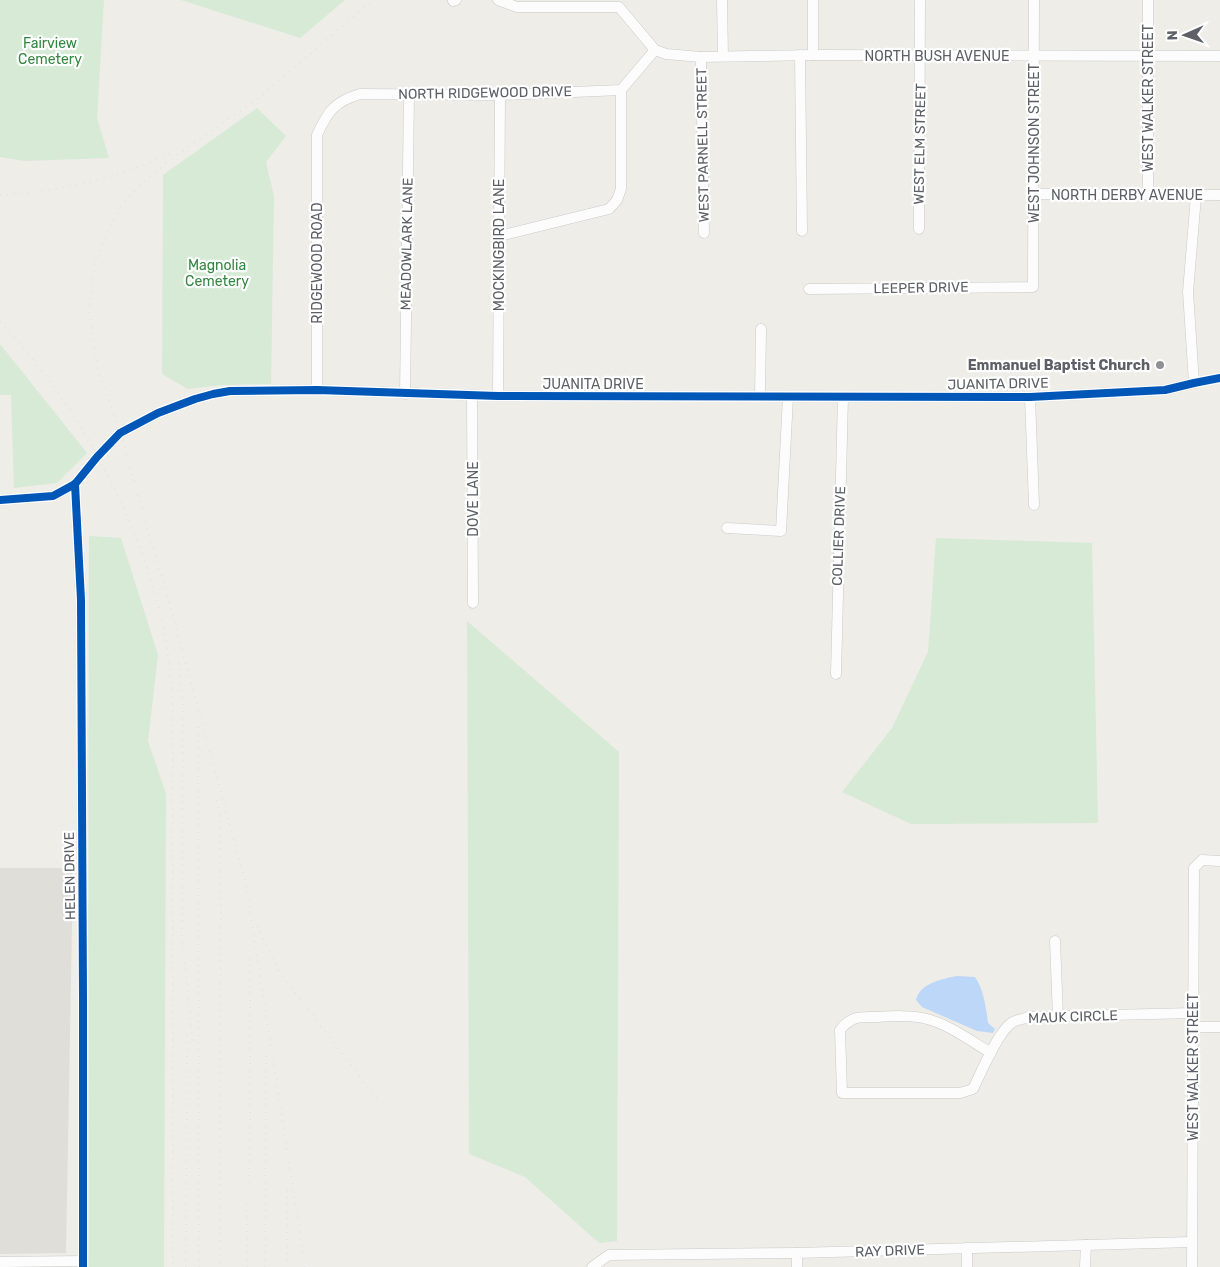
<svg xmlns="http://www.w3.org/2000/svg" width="1220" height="1267" font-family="Rubik,sans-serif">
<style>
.industrial{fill:#dfded9}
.green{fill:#d6ead6}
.water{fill:#bcd7f8}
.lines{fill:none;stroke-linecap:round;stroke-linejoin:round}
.minor-casing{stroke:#c9cac8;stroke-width:11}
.minor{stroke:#fcfcfc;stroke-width:10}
.rail{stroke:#e4e4e3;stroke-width:2;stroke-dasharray:1 6;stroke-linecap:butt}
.cycleway-casing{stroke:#fff;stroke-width:11}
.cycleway{stroke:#0057b8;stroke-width:8}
.poi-dot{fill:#909194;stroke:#fff;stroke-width:2}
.labels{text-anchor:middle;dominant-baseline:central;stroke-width:4.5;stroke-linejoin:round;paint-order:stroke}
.park-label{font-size:14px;fill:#358543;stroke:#fff}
.street-label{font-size:14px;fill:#5d6066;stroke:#fff}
.poi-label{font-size:14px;font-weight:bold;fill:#5d6066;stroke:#fff;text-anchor:end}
</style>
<rect width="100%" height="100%" fill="#eeede8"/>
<!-- industrial -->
<polygon class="industrial" points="0,868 73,868 66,1253 0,1254"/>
<!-- green -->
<g class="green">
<polygon points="0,0 104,0 97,118 109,158 25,161 0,157"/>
<polygon points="181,0 345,0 300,38"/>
<polygon points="257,108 286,136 266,162 274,196 271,384 221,385 188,389 162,374 163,175"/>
<polygon points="0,344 87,453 57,483 14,488 11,395 0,395"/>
<polygon points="89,536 121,538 158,655 148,741 166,794 164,1267 88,1267"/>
<polygon points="936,538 1092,543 1098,823 911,824 842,792 892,728 928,652"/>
<polygon points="467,621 619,752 617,1241 599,1243 525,1177 469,1154"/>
</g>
<!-- water -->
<path class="water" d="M 957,976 L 975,977 C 984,990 986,1008 988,1023 L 995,1029 L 993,1033 L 977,1031 L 922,1007 L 916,1000 C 920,983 942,979 957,976 Z"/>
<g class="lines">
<defs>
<g id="minor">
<polyline points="498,0 517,7 619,7 655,50 666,54 701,57 813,55 1220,56"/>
<polyline points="722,0 723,56"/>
<polyline points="1148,0 1148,195"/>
<polyline points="453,1 456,0"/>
<polyline points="800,55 802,231"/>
<polyline points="813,55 813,0"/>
<polyline points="701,57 704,233"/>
<polyline points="1034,194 1220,195"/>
<polyline points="919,229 920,0"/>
<polyline points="499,236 609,209 617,200 621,189 621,90"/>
<polyline points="809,289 1033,287 1034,0"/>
<polyline points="1194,383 1188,292 1196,196"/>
<path d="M 317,390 L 317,135 C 328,111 334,102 360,94 L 500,95 L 621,90 L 655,50"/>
<polyline points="405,394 409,94"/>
<polyline points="472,395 473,603"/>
<polyline points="498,396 500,95"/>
<polyline points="760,396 761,329"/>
<polyline points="1030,397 1034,505"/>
<polyline points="75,484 81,600 83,996 83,1267"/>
<polyline points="0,500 53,496 75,484 97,457 120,433 158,413 195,399 213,394 230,391 317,390 498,396 1030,397 1165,390 1194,383 1220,378"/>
<polyline points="727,528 781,531 788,397"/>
<polyline points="836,674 843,397"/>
<polyline points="1055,941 1058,1017"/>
<polyline points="1193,1027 1220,1027"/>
<path d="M 991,1053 C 971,1041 950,1025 927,1019 C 911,1015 894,1016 877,1017 C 860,1017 852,1015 840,1030 L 842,1093 L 960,1093 L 973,1089 C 981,1073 999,1029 1013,1022 C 1018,1019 1024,1019 1029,1017 L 1193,1013"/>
<polyline points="967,1248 967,1267"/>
<polyline points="797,1253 797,1267"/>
<polyline points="0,1262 83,1261"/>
<polyline points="592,1267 609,1255 797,1253 1191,1242"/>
<polyline points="1085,1267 1086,1245"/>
<polyline points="1192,1267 1194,868 1202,860 1220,861"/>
</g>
</defs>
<!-- minor casing -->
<use href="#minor" class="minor-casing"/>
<!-- minor -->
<use href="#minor" class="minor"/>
<!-- rail -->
<g class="rail">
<path d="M 0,195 C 65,191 115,179 174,152"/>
<path d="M 0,322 C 25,349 48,378 69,408 C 76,419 82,430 89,441 C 129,511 161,590 170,670 C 171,684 172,698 173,712 L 173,1267"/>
<polyline points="179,662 183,706 182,934 193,1044"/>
<polyline points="198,727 199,1267"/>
<polyline points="217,800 220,817 221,901 220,1267"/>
<polyline points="257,926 278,970 380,1103"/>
<polyline points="287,1190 287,1267"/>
<polyline points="186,1267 187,1035"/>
<polyline points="247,1267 247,1219 250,1139 250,952"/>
<polyline points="265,1267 266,1051"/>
<polyline points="305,1267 246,885 168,598 120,433 98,370 89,311 92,281 96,258 108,230 123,204 142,183 174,157 260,97 373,0"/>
</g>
<defs>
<g id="cycleway">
<polyline points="75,484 81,600 83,996 83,1267"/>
<polyline points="0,500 53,496 75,484 97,457 120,433 158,413 195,399 213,394 230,391 317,390 498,396 1030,397 1165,390 1194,383 1220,378"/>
</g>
</defs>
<!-- cycleway casing -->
<use href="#cycleway" class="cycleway-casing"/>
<!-- cycleway -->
<use href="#cycleway" class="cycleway"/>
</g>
<!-- markers -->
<circle class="poi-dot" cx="1160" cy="365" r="5"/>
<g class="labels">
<!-- park labels -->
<g class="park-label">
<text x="50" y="43">Fairview<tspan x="50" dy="16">Cemetery</tspan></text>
<text x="217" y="265">Magnolia<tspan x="217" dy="16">Cemetery</tspan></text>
</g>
<!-- street labels -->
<g class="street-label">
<text x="937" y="56">NORTH BUSH AVENUE</text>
<text transform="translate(485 93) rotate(-1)">NORTH RIDGEWOOD DRIVE</text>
<text transform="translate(1148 98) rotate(-90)">WEST WALKER STREET</text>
<text transform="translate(1034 143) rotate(-90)">WEST JOHNSON STREET</text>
<text transform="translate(920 144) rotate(-89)">WEST ELM STREET</text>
<text transform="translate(703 145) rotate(-91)">WEST PARNELL STREET</text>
<text x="1127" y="195">NORTH DERBY AVENUE</text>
<text transform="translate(407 244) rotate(-89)">MEADOWLARK LANE</text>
<text transform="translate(499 245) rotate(-90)">MOCKINGBIRD LANE</text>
<text transform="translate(317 263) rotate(-90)">RIDGEWOOD ROAD</text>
<text transform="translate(921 288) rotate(-1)">LEEPER DRIVE</text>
<text x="593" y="384">JUANITA DRIVE</text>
<text transform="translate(998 384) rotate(-1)">JUANITA DRIVE</text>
<text transform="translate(473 499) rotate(-90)">DOVE LANE</text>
<text transform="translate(839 536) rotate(-88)">COLLIER DRIVE</text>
<text transform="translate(70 876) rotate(-91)">HELEN DRIVE</text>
<text transform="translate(1073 1017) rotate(-2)">MAUK CIRCLE</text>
<text transform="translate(1193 1067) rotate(-90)">WEST WALKER STREET</text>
<text transform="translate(890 1251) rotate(-2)">RAY DRIVE</text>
</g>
<!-- poi labels -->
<g class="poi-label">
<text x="1150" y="365">Emmanuel Baptist Church</text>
</g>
</g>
<!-- north arrow -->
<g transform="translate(1185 35) rotate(268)" stroke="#ffffff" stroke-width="4" paint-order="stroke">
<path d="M0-4L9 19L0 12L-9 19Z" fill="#5d6066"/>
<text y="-8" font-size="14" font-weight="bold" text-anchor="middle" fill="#5d6066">N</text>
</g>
</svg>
